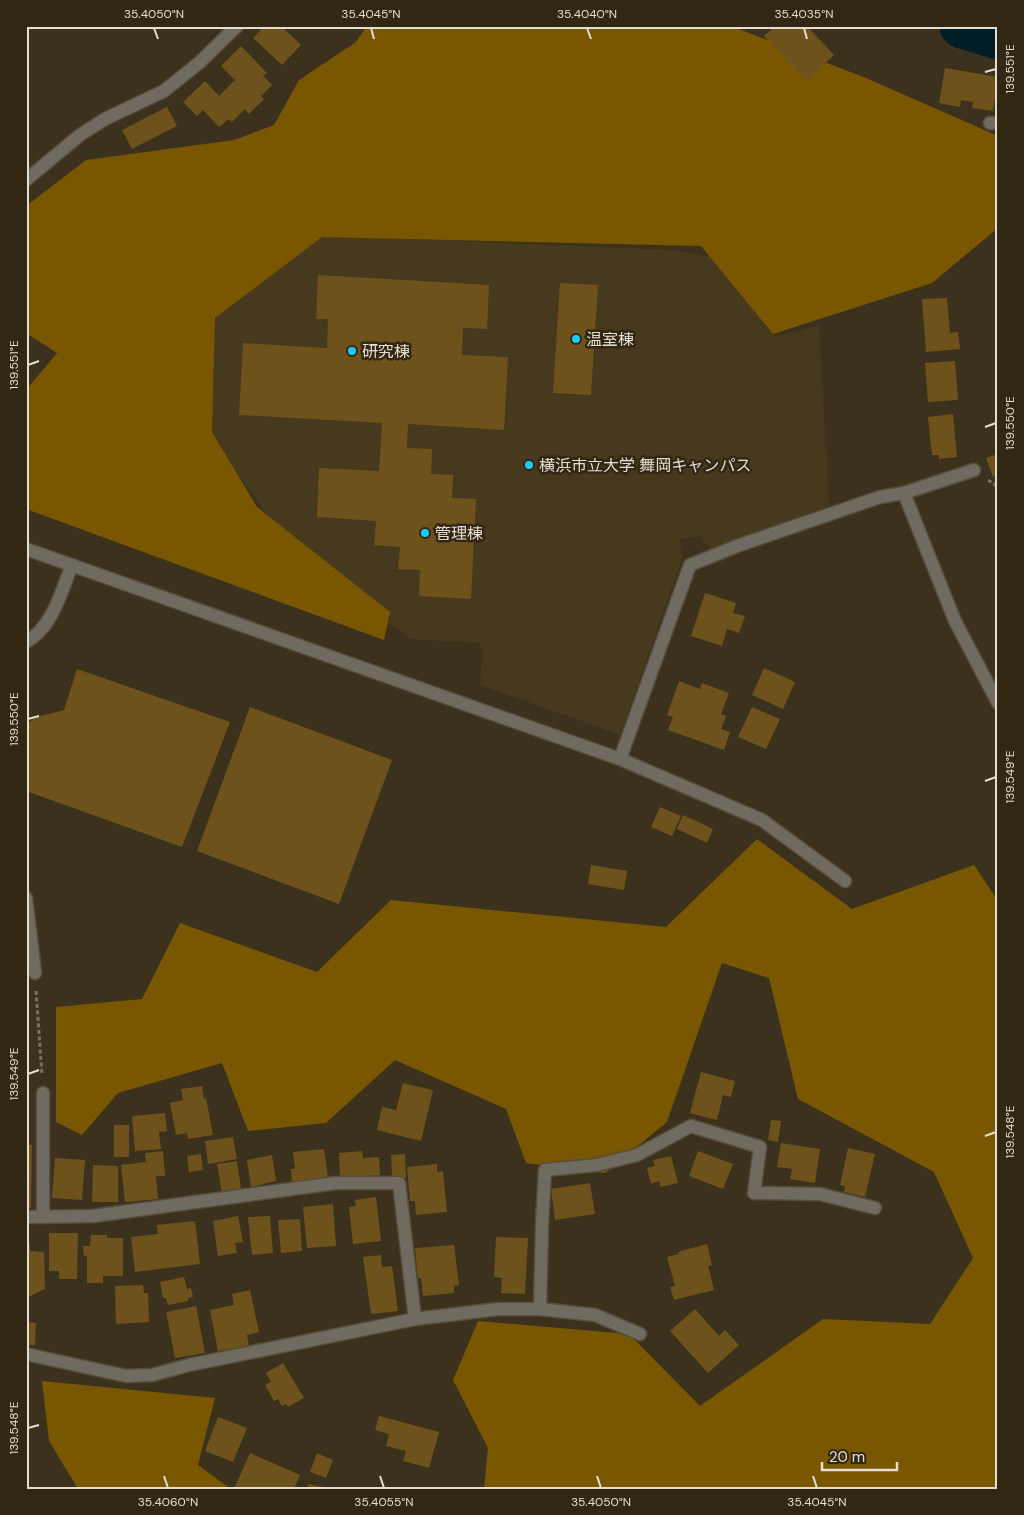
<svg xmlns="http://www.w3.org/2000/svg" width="1024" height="1515" font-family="'DM Sans','Noto Sans JP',sans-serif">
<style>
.built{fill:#47391d}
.forest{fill:#785700}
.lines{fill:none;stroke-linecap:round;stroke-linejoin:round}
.river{stroke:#011d27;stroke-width:45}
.building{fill:#6d531b}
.minor-casing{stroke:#574d3a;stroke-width:15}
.tertiary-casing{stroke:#574d3a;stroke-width:15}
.path{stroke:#7a7160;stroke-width:3;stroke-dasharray:4 2.5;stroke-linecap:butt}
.minor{stroke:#706b61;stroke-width:12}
.tertiary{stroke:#706b61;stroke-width:12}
.ticks{fill:none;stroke:#e4ddd1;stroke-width:2}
.poi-dot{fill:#1bcafc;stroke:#322713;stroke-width:2}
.labels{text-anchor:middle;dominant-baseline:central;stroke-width:5;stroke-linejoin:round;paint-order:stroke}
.poi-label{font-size:16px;fill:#e4ddd1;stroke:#322713;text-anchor:start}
.neatline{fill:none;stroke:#e4ddd1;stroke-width:2}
.ticks-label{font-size:12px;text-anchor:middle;fill:#e4ddd1}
</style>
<rect width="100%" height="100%" fill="#3c311d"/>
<!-- built -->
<polygon class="built" points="292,234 673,250 725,259 776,337 819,325 829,506 713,548 701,541 700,536 680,540 682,559 620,735 480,685 483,649 479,643 410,639 292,550 202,424 208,319"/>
<!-- forest -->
<g class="forest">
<polygon points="367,26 731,26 866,78 998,136 998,228 932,283 773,334 701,246 322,237 215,318 212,432 257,507 390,612 384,640 26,509 26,390 57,353 26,333 26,206 86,160 234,140 274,125 299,80 356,42"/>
<polygon points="757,839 852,909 974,865 998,901 998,1489 484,1489 488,1448 453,1380 478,1321 629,1334 700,1406 823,1319 930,1324 973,1258 934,1172 798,1099 769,978 722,963 667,1122 605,1173 526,1163 506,1109 395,1060 326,1123 248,1131 222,1063 118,1093 82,1135 56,1122 56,1007 142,999 180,923 317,972 391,900 666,927"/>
<polygon points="42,1381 215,1398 198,1465 231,1489 78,1489 49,1441"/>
</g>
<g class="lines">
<!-- river -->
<polyline class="river" points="962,26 998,37"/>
</g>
<!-- building -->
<g class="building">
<polygon points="264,26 281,26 301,45 282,65 253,38"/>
<polygon points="775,26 807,26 834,55 806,81 764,36"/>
<polygon points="241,46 267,73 263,76 272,85 261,96 264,99 249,114 245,109 232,122 229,119 219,127 203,110 197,116 183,102 205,81 219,96 235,80 221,66"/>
<polygon points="945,68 998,77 993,111 972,108 973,102 961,100 960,107 939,103"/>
<polygon points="167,107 177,126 132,149 122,130"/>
<polygon points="318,275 489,285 487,329 463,328 462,355 508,357 504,430 408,424 407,448 432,449 431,474 453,475 452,498 476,499 471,599 419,596 420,570 398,569 400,547 374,545 376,521 317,517 319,468 379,471 382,423 239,415 243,343 327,348 328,319 316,319"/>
<polygon points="560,283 598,285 591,395 553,393"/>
<polygon points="947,298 950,333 958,332 960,349 926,352 922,299"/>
<polygon points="955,361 958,400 928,402 925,363"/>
<polygon points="953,414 957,457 939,459 939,455 932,455 928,417"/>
<polygon points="998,454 998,476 993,477 986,458"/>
<polygon points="705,593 736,603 733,613 745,616 739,633 727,629 722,646 691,636"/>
<polygon points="764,668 795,682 783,709 752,695"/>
<polygon points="77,669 230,722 182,847 26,791 26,724 37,717 64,710"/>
<polygon points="679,681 700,689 702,683 729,693 721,714 726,716 721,729 730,732 724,750 668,730 673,717 667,715"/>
<polygon points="250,707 392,760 339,904 197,851"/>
<polygon points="752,707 780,719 766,749 738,737"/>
<polygon points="660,807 681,816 672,836 651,827"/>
<polygon points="683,815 713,829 707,843 677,829"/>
<polygon points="591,865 627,871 624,890 588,884"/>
<polygon points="701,1072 735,1081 731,1097 723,1095 717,1120 690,1113"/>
<polygon points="403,1083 433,1090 421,1141 377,1130 382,1107 396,1110"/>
<polygon points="202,1086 204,1099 206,1098 213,1135 188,1139 187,1133 176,1135 170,1103 183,1100 181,1089"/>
<polygon points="165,1113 167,1131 159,1132 161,1149 135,1151 132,1116"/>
<polygon points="771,1120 781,1121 778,1142 768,1140"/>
<rect x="114" y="1125" width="15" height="32"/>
<polygon points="233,1137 237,1159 208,1164 205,1141"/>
<polygon points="781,1143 820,1149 815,1183 790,1179 792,1169 777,1167"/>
<polygon points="26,1145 32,1145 31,1208 26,1208"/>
<polygon points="848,1148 875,1154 865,1197 844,1192 845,1186 840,1185"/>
<polygon points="324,1149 328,1178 292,1182 291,1169 295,1169 293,1152"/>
<polygon points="163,1151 165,1176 156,1176 158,1199 125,1202 121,1165 146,1162 145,1153"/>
<polygon points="362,1151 363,1158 379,1157 380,1175 340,1178 339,1153"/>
<polygon points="698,1151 733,1164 723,1189 689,1176"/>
<polygon points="201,1154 203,1170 189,1172 187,1156"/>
<polygon points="405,1154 406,1178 392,1178 391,1155"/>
<polygon points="272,1155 276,1181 251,1187 247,1160"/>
<polygon points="671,1156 678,1183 661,1187 659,1181 651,1184 647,1168 655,1166 653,1160"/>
<polygon points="55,1158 85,1160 82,1200 52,1198"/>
<polygon points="237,1161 241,1189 222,1193 217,1164"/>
<polygon points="437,1164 437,1172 443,1171 447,1212 416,1215 415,1201 410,1201 407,1167"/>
<polygon points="93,1165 118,1166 118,1202 92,1202"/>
<polygon points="590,1183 595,1214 555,1220 551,1189"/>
<polygon points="376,1197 381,1241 353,1244 349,1207 356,1206 355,1200"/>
<polygon points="333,1204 336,1246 307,1248 303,1207"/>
<polygon points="238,1216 243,1242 235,1243 237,1253 218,1256 213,1221"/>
<polygon points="270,1216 273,1253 252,1255 248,1217"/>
<polygon points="300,1219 302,1251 281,1253 278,1220"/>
<polygon points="195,1221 200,1264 135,1272 131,1237 158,1234 157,1225"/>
<polygon points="49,1233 78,1233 77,1279 59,1279 59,1271 49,1271"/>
<polygon points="91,1235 107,1235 107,1238 123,1238 123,1276 103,1276 103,1283 87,1283 87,1256 84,1256 83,1246 90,1246"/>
<polygon points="496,1237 528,1238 525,1294 501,1293 502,1278 494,1277"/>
<polygon points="26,1243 30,1243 30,1251 44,1252 45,1289 28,1297 26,1296"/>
<polygon points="707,1244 712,1265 708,1266 714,1290 674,1300 670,1287 675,1286 667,1257 679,1254 678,1252"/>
<polygon points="454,1245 459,1285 454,1286 454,1293 423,1296 421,1278 418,1278 415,1248"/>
<polygon points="381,1255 382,1267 392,1266 398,1311 371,1314 363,1257"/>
<polygon points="184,1277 187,1289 191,1288 193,1297 188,1298 188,1301 168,1305 166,1298 163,1298 160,1282"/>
<polygon points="143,1285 144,1293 148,1293 149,1322 116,1324 115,1286"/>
<polygon points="250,1290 259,1332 247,1335 249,1346 218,1351 210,1310 234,1305 232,1294"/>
<polygon points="196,1306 205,1353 175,1358 166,1312"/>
<polygon points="695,1309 719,1336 725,1330 739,1345 708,1373 670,1331"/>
<polygon points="26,1322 36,1323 35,1345 26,1345"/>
<polygon points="283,1363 304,1398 288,1407 286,1404 282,1406 278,1399 274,1401 265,1385 271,1382 266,1373"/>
<polygon points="379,1416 439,1432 429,1468 403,1461 406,1451 386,1446 389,1434 375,1430"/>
<polygon points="218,1417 247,1428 233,1462 205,1451"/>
<polygon points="250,1453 300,1475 294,1489 234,1489"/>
<polygon points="317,1453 333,1460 326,1478 310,1472"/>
<polygon points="308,1484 324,1487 323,1489 307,1489"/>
</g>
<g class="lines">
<defs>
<g id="minor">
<polyline points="990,123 998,123"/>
<polyline points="26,180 80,135 105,119 164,91 200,62 237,26"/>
<polyline points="904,493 974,470"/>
<path d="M 26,642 C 53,627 61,592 72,565"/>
<polyline points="620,759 690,565 737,546 880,497 904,493 955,621 998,703"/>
<polyline points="26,898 35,973"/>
<polyline points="43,1093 43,1217"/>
<polyline points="26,1217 93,1216 336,1183 399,1183 415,1319"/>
<polyline points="540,1309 542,1224 545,1170 597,1165 637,1155 691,1126 760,1147 754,1193 820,1194 875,1208"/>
<polyline points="26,1354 126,1376 152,1375 189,1365 415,1319 498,1309 540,1309 595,1315 640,1334"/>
</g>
<polyline id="tertiary" points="26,549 620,759 762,820 845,881"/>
</defs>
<!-- minor casing -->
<use href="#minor" class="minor-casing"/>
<!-- tertiary casing -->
<use href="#tertiary" class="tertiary-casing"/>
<!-- path -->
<g class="path">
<polyline points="988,480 998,487"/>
<polyline points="36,991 42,1075"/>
</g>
<!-- minor -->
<use href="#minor" class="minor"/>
<!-- tertiary -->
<use href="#tertiary" class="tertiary"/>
</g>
<!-- ticks -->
<path class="ticks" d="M 154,28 L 158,39M 371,28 L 374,39M 587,28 L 591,39M 804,28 L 807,39M 985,72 L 996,69M 28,365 L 39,361M 985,427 L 996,423M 28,719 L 39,716M 985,781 L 996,777M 28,1074 L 39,1070M 985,1136 L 996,1132M 28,1428 L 39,1425M 164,1476 L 168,1488M 380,1476 L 384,1488M 597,1476 L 601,1488M 813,1476 L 817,1488"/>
<!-- markers -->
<g class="poi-dot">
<circle cx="576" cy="339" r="5"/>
<circle cx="352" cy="351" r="5"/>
<circle cx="529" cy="465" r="5"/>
<circle cx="425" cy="533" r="5"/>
</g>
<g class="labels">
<!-- poi labels -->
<g class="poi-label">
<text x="586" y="339">温室棟</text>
<text x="362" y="351">研究棟</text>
<text x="539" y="465">横浜市立大学 舞岡キャンパス</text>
<text x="435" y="533">管理棟</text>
</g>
</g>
<!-- border -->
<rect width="1024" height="1515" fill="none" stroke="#322713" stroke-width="55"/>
<!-- scale -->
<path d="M822 1462v8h75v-8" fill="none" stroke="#e4ddd1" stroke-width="2.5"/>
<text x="829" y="1462" font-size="15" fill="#e4ddd1" stroke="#322713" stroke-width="4" paint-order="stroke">20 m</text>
<rect x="28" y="28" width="968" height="1460" class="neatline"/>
<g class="ticks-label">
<text x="154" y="18">35.4050°N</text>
<text x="371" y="18">35.4045°N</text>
<text x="587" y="18">35.4040°N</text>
<text x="804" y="18">35.4035°N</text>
<text transform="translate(1010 69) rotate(-90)" y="4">139.551°E</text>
<text transform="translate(14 365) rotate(-90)" y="4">139.551°E</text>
<text transform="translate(1010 423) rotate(-90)" y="4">139.550°E</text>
<text transform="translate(14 719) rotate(-90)" y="4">139.550°E</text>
<text transform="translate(1010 777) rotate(-90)" y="4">139.549°E</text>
<text transform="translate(14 1074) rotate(-90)" y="4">139.549°E</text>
<text transform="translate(1010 1132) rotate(-90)" y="4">139.548°E</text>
<text transform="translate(14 1428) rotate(-90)" y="4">139.548°E</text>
<text x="168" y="1506">35.4060°N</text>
<text x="384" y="1506">35.4055°N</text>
<text x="601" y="1506">35.4050°N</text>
<text x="817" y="1506">35.4045°N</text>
</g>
</svg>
